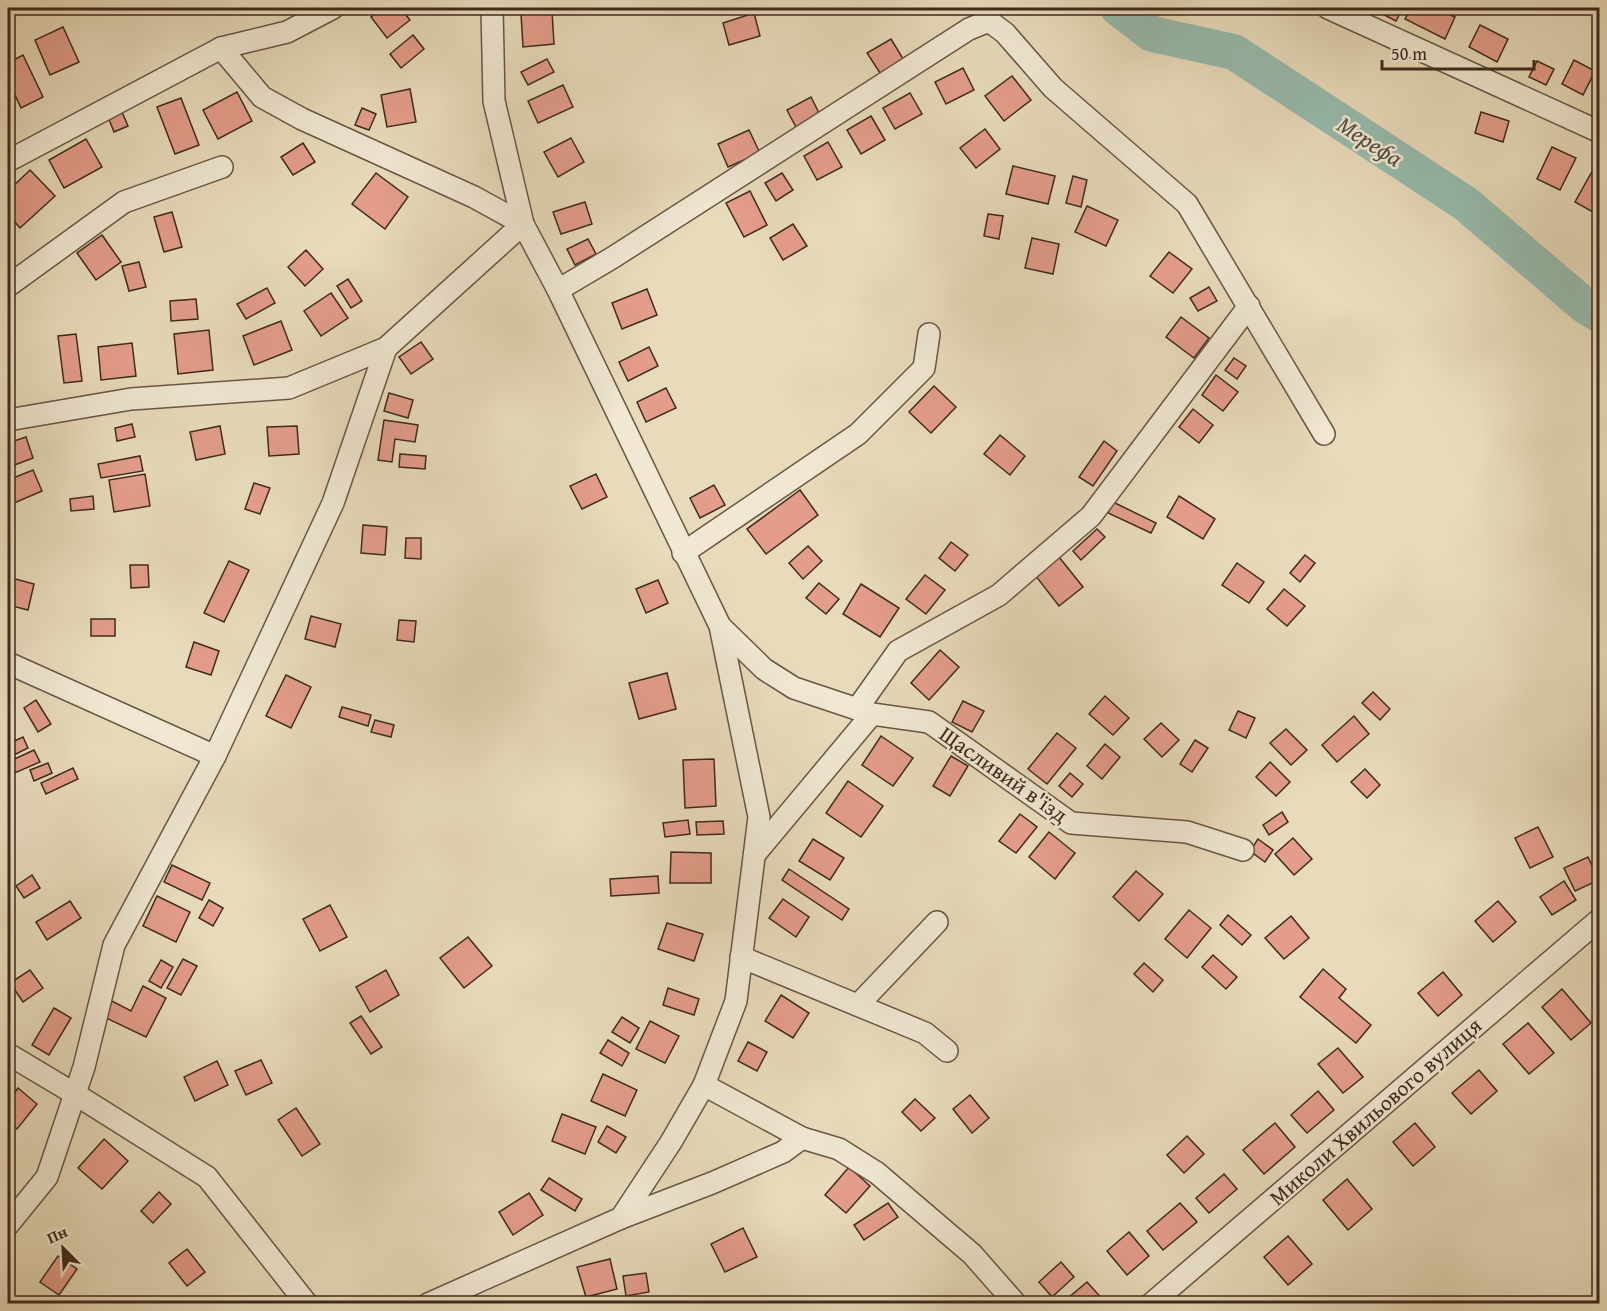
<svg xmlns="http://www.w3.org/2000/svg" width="1607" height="1311" font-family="'Gentium Book Plus',serif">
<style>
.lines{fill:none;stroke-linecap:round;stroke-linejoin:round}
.river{stroke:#97bbad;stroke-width:36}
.building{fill:#e49d8b;stroke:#3f2a1e;stroke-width:1.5}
.street-casing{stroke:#695645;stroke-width:24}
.street{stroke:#f0e8d3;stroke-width:21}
.labels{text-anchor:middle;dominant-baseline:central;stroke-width:5;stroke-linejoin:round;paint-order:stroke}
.street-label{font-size:22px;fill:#3f2a1e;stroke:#f0e8d3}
.water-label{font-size:24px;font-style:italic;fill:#554e42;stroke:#f0e8d3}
</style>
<rect width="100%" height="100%" fill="#e8dbbb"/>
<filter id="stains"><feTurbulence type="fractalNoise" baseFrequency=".00333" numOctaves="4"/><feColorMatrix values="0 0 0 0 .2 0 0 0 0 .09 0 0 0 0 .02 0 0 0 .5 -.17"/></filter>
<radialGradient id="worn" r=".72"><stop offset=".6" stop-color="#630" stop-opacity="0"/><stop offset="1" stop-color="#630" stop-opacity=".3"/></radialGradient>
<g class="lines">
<!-- river -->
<polyline class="river" points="1118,8 1152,34 1234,52 1466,204 1584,305 1600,315"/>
</g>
<!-- building -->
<g class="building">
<polygon points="384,8 400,8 410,20 387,38 371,17"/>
<polygon points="1371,8 1403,8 1396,21"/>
<polygon points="1411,8 1435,8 1455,17 1445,39 1405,19"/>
<polygon points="552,11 554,44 523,47 521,14"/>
<polygon points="754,13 760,36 729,45 723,23"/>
<polygon points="1480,25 1508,39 1497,62 1469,47"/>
<polygon points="63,27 79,62 50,75 35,40"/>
<polygon points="413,35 424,49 401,68 390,54"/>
<polygon points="891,39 905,62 882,76 867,53"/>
<polygon points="23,55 43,97 21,108 8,80 8,63"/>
<polygon points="547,59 554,72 528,85 521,72"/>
<polygon points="1574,60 1595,71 1583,95 1562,84"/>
<polygon points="1537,61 1554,69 1546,85 1529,77"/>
<polygon points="963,68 974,90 946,104 935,82"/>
<polygon points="1012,76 1031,100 1004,121 985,96"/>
<polygon points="563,85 573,107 538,123 528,101"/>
<polygon points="410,89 416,122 387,127 381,95"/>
<polygon points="237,92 252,121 218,139 203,110"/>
<polygon points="910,93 922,114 895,129 883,108"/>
<polygon points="811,97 821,117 797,129 787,110"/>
<polygon points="181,98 199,145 175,154 157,107"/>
<polygon points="362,108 376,114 369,130 355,125"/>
<polygon points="122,112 128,126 114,132 108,117"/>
<polygon points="1481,112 1509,121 1503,142 1475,133"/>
<polygon points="871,116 885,140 861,154 847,130"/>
<polygon points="985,129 1000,149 976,168 960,148"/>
<polygon points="749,130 760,153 728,167 718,144"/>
<polygon points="571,138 584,162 558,177 544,152"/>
<polygon points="86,139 102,167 64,188 49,160"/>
<polygon points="828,142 842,167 817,180 804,156"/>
<polygon points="303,143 315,162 293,175 281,157"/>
<polygon points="1552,147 1576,158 1560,190 1537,179"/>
<polygon points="1013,166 1055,176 1048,204 1006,194"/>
<polygon points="1594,168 1600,171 1600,216 1575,202"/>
<polygon points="30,170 55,196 20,228 8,214 8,191"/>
<polygon points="376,173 408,197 385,229 352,204"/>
<polygon points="782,173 793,190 776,201 765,183"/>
<polygon points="1073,176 1087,180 1081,207 1066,203"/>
<polygon points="750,191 767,225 744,237 726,203"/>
<polygon points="585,202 592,224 561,234 553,212"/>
<polygon points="1087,206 1118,220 1106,246 1075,232"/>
<polygon points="172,212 182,247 164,252 154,217"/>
<polygon points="988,214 1003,216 999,239 984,236"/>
<polygon points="793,224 807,246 783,260 770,238"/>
<polygon points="102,235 121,262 96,280 77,253"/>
<polygon points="1032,238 1059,244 1053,274 1025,268"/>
<polygon points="588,239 596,254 575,265 567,249"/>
<polygon points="306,250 323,269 305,286 288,267"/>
<polygon points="1169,252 1192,269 1173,293 1150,276"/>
<polygon points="139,262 146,287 129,291 122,266"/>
<polygon points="348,279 362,301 351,308 337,286"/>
<polygon points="1209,287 1217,301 1198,311 1190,298"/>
<polygon points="267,288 275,303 246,319 237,304"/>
<polygon points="647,289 657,315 622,329 612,303"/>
<polygon points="331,293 348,318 321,336 304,311"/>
<polygon points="196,299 198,319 171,321 170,301"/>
<polygon points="1181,317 1209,338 1194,358 1166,337"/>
<polygon points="281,321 292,350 254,365 243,336"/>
<polygon points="209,330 213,370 178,374 174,334"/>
<polygon points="76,334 82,381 64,383 58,336"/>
<polygon points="421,342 433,359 411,374 399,357"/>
<polygon points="132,343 136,376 101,380 98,347"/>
<polygon points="649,347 658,366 628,381 619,362"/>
<polygon points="1234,358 1246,366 1237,379 1225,370"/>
<polygon points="8,372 13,382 8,386"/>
<polygon points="1216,375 1238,392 1223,411 1202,395"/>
<polygon points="934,386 956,407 931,433 909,412"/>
<polygon points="666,388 676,408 646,422 637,402"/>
<polygon points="389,393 413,400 408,418 384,411"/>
<polygon points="1193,409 1213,425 1199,443 1179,427"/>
<polygon points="384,420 418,425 415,442 395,439 392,462 378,460"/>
<polygon points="132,424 135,437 117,441 115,428"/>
<polygon points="220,426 225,454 196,460 190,432"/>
<polygon points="297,426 299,454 269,456 267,427"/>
<polygon points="1000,435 1025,456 1010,475 984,454"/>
<polygon points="26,437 33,458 12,466 8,451 8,443"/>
<polygon points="1104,441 1117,451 1093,486 1079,477"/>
<polygon points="400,454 426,456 425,469 399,467"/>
<polygon points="140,456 143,471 101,478 98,464"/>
<polygon points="33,470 42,491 14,503 8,488 8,480"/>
<polygon points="145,474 150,506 114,512 109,480"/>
<polygon points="596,474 607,497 582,509 570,486"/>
<polygon points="254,483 270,488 260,514 245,509"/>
<polygon points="714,485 725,505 700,518 690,498"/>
<polygon points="800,490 818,515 766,554 747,529"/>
<polygon points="93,496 94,509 71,511 70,499"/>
<polygon points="1179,496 1215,519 1203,539 1167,517"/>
<polygon points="1113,502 1156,523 1151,533 1108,513"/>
<polygon points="363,525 387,527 385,555 361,553"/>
<polygon points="1097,529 1105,537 1081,560 1073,551"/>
<polygon points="406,538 421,538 421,559 405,558"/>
<polygon points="951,542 968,555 955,571 939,558"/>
<polygon points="808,546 822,561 803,579 789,563"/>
<polygon points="1305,555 1315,563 1300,582 1290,573"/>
<polygon points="1059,557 1083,587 1059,606 1035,575"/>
<polygon points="229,561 249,570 224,622 204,613"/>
<polygon points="1237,563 1264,582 1249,603 1222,585"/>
<polygon points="130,565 148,565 149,587 131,588"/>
<polygon points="925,575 945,590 926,614 906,599"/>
<polygon points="8,577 34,584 28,610 8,605"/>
<polygon points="658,580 668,603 646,613 636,589"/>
<polygon points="819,583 839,599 826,614 806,598"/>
<polygon points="861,584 899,608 880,637 843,614"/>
<polygon points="1284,589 1305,606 1287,626 1267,609"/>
<polygon points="311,616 341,624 335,647 305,639"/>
<rect x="91" y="619" width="24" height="17"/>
<polygon points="399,620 416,621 414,642 397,640"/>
<polygon points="194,642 219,651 211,675 186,667"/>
<polygon points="940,650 959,667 929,700 911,683"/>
<polygon points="667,673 676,709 639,719 629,683"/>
<polygon points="286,675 311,687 291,728 266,716"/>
<polygon points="1373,692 1390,709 1380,720 1362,703"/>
<polygon points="1105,696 1129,718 1113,735 1089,714"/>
<polygon points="36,700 51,724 38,732 24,708"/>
<polygon points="963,701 984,711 972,732 952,722"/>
<polygon points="342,707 371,715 368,726 339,717"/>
<polygon points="1238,711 1255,718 1246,738 1229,730"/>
<polygon points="1354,716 1369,734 1337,762 1322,745"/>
<polygon points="375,720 394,725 391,737 371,732"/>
<polygon points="1161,723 1179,740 1162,757 1144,739"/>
<polygon points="1286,729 1307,750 1291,765 1270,743"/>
<polygon points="1057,733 1076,748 1047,784 1028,769"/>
<polygon points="881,736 913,758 893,786 862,765"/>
<polygon points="23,737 28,748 8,758 8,744"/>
<polygon points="1195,740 1208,748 1192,772 1180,764"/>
<polygon points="1105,744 1120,757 1102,779 1087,766"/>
<polygon points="34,750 40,762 10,775 8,762"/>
<polygon points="951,756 968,766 950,796 933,786"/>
<polygon points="714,759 716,806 685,808 683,760"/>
<polygon points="1270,762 1290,782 1276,796 1256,777"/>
<polygon points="48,763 52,773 34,781 30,770"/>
<polygon points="73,768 78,779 46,794 41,783"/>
<polygon points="1365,769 1380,785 1367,798 1351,782"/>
<polygon points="1070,773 1083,784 1072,797 1059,786"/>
<polygon points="848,781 883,806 861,837 826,813"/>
<polygon points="1282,812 1288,822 1269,835 1263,825"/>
<polygon points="1020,814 1037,827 1016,853 999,841"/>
<polygon points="688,820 690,834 665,837 663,823"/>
<polygon points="723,821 724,834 697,835 696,822"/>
<polygon points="1538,827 1553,857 1530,868 1515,838"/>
<polygon points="1049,832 1075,853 1055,879 1029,857"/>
<polygon points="1293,838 1312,859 1294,875 1275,854"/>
<polygon points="813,839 844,858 830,880 799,861"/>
<polygon points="1258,839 1273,850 1265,862 1250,851"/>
<polygon points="671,852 711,853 711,883 670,883"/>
<polygon points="1588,857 1599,880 1575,891 1564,868"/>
<polygon points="172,865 210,883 202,900 164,882"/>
<polygon points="789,869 849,909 842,920 782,880"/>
<polygon points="1136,871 1163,894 1139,921 1113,897"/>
<polygon points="32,875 40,888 24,898 16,886"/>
<polygon points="658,876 659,893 611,896 610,879"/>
<polygon points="1564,881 1576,900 1552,915 1540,897"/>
<polygon points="157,896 190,912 176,942 143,926"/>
<polygon points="783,899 809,917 796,937 769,918"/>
<polygon points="209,900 223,908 213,926 199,918"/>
<polygon points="70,901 81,918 47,940 36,922"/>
<polygon points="1498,901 1516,922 1493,942 1475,921"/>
<polygon points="330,905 347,937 320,951 303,919"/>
<polygon points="1189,910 1211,928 1187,958 1165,939"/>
<polygon points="1228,915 1251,935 1242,945 1220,925"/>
<polygon points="1291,916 1309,938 1284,959 1265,938"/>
<polygon points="667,923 703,934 694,961 658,949"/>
<polygon points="468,937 492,966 464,988 440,958"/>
<polygon points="1213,955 1237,977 1226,989 1202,967"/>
<polygon points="183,959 197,966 181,995 167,988"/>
<polygon points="161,960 173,967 161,988 149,981"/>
<polygon points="1144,963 1163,980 1153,992 1134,974"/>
<polygon points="1323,969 1346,989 1339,998 1371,1025 1356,1043 1300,997"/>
<polygon points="30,970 43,988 23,1002 10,983"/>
<polygon points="386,970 399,995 370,1012 356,987"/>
<polygon points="1443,972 1462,995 1438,1016 1418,993"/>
<polygon points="143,986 166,998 146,1037 102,1016 110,1000 131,1011"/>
<polygon points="668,988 699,999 694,1015 663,1005"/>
<polygon points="1562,989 1591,1023 1571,1040 1542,1007"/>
<polygon points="781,995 809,1013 793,1038 765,1021"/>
<polygon points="54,1008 71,1018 49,1055 32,1045"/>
<polygon points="361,1016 382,1047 371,1054 350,1023"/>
<polygon points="622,1017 639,1028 630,1043 612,1032"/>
<polygon points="650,1021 679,1036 665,1063 636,1049"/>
<polygon points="1528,1023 1554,1053 1529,1074 1503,1044"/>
<polygon points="608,1040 629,1053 622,1066 600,1053"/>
<polygon points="748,1042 767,1052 757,1071 738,1061"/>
<polygon points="1338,1048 1363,1077 1343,1093 1318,1064"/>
<polygon points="261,1060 272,1083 246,1095 235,1071"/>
<polygon points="217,1061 228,1085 195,1101 184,1077"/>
<polygon points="1479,1070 1497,1091 1471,1114 1452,1093"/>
<polygon points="603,1074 637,1090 625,1116 591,1101"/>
<polygon points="18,1088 37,1104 17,1129 8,1121 8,1101"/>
<polygon points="1318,1091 1334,1110 1307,1133 1291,1115"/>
<polygon points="970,1095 989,1118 972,1133 953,1109"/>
<polygon points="915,1099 935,1118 921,1131 902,1112"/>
<polygon points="296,1108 320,1144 302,1156 278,1120"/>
<polygon points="562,1114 596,1127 585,1154 552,1141"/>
<polygon points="1275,1123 1295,1147 1264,1174 1243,1150"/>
<polygon points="1415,1123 1435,1147 1413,1166 1393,1142"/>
<polygon points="607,1126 626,1137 616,1153 598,1142"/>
<polygon points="1187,1136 1204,1154 1184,1173 1167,1155"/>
<polygon points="104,1139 128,1161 102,1189 78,1168"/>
<polygon points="849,1167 870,1186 846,1213 825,1195"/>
<polygon points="1224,1174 1237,1189 1209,1213 1196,1198"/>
<polygon points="549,1178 582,1199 575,1211 541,1190"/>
<polygon points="1347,1179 1372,1209 1348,1230 1323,1200"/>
<polygon points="159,1192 171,1204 153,1223 141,1211"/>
<polygon points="529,1193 543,1215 513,1235 499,1212"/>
<polygon points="888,1203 898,1217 864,1240 854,1225"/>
<polygon points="1180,1203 1197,1222 1163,1250 1147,1231"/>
<polygon points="743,1228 757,1257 725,1272 711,1244"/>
<polygon points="1129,1232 1149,1256 1127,1275 1107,1251"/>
<polygon points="1288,1236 1312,1264 1288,1285 1264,1257"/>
<polygon points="187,1249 205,1272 187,1286 169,1263"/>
<polygon points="58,1256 77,1269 59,1295 40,1282"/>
<polygon points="610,1259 617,1289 586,1297 577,1267"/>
<polygon points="1061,1262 1074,1277 1052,1297 1039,1282"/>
<polygon points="646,1273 649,1292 626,1296 623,1276"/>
<polygon points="1087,1282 1105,1302 1061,1304"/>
</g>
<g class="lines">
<defs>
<g id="street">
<polyline points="1328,8 1600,132"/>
<polyline points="8,161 221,48 287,32 333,8"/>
<polyline points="8,286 124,202 222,167"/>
<polyline points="558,290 612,258 969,29 989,21 1005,33 1053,88 1187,204 1324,434"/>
<polyline points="8,420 131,399 289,388 386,348 523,224 474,197 302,119 262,97 221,48"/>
<polyline points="683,553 858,434 924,368 929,334"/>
<polyline points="720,626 764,669 794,688 872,714 929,722 1071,823 1187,832 1243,850"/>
<polyline points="8,663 215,756"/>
<polyline points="857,709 898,651 999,595 1091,516 1249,306"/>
<polyline points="755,854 872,714"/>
<polyline points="741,957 925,1033 947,1051"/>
<polyline points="858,1005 937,922"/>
<polyline points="8,1054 75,1094 207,1177 307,1304"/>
<polyline points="704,1085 802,1138 839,1149 877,1173 972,1254 1016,1304"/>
<polyline points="621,1218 712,1183 783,1152 802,1138"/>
<polyline points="8,1225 47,1177 84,1067 114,945 215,756 333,503 386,348"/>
<polyline points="428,1304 621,1218 671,1142 704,1085 736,1001 759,817 720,626 558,290 523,224 494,101 492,8"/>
<polyline points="1151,1304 1600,919"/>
</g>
</defs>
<!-- street casing -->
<use href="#street" class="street-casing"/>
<!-- street -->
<use href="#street" class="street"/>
</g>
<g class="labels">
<!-- street labels -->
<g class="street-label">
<text transform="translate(1004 774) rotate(35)">Щасливий в'їзд</text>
<text transform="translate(1375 1111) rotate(-41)">Миколи Хвильового вулиця</text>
</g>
<!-- water labels -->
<g class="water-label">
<text transform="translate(1370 141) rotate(33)">Мерефа</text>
</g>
</g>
<!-- margin -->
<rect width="1607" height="1311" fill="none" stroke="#e8dbbb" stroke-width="30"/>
<rect x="9" y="9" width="1589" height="1293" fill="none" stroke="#3f2a1e" stroke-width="3"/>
<rect x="15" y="15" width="1577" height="1281" fill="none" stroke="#3f2a1e" stroke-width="1.5"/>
<!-- north arrow -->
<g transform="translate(63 1248) rotate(336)" stroke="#f0e8d3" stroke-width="4.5" paint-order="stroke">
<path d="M0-4.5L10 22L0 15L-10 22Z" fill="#3f2a1e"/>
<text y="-9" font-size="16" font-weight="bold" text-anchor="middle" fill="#3f2a1e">Пн</text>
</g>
<!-- scale -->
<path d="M1382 60v9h152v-9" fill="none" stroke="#3f2a1e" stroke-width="3"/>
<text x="1391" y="60" font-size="18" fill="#3f2a1e" stroke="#f0e8d3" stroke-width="4.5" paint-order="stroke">50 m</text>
<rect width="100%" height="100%" filter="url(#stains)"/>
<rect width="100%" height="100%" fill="url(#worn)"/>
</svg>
